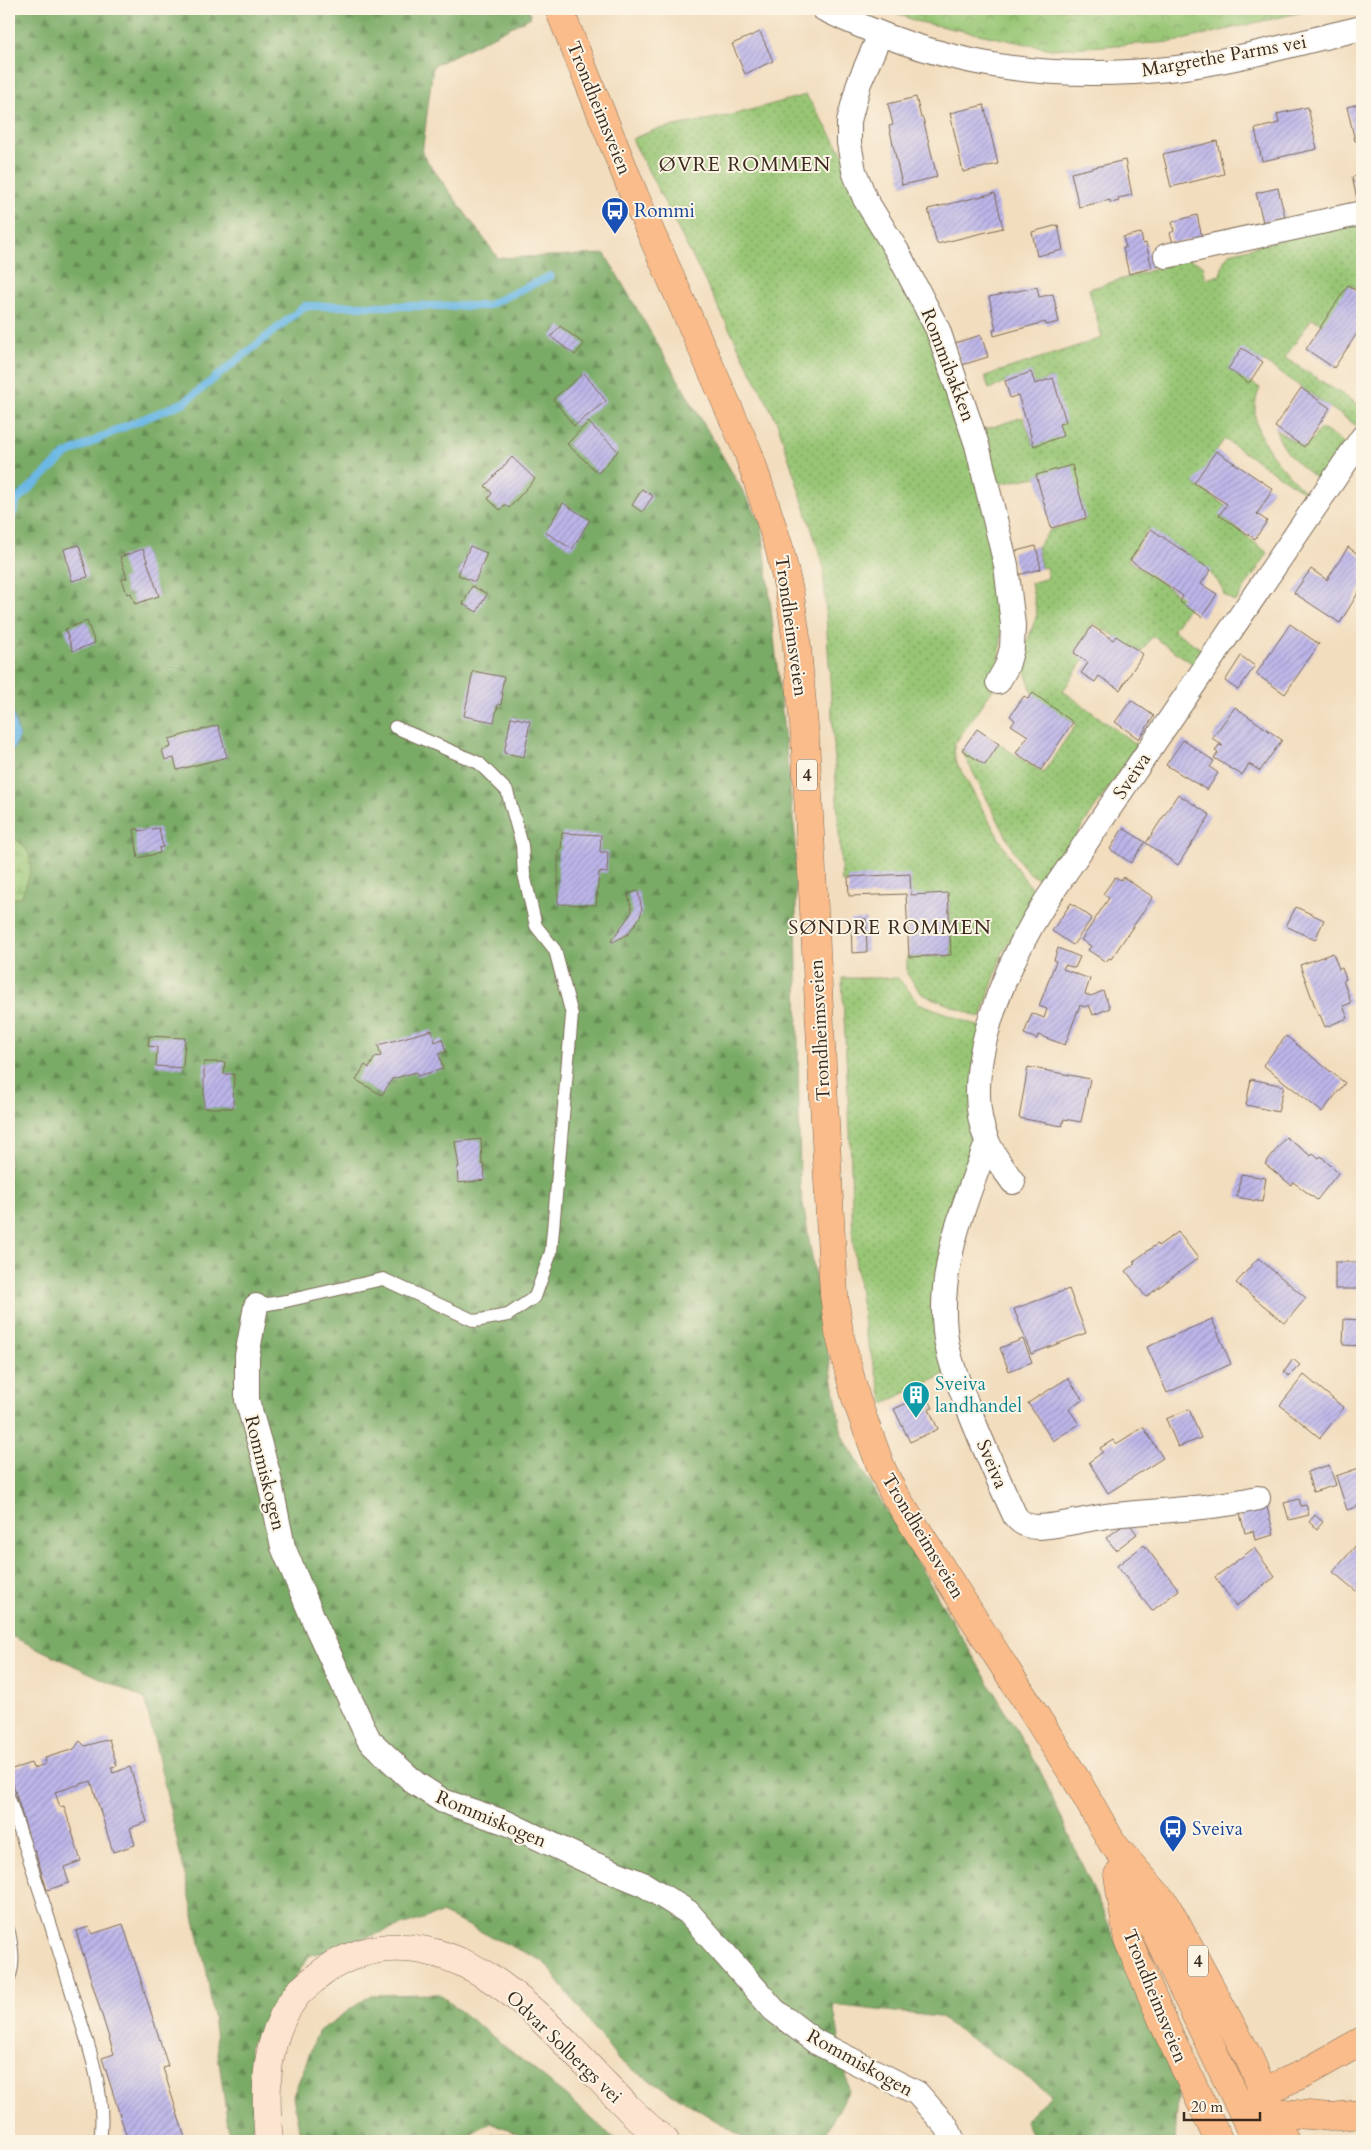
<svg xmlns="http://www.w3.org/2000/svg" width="1371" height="2150" font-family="Cardo,serif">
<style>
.grass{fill:url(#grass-dots);stroke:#6a784a}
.forest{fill:url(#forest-firs);stroke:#5a6a42}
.wetland{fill:url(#wetland-marsh);stroke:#6a784a}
.park{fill:url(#park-crowns);stroke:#6a784a}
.garden{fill:#98c675;stroke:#6a784a}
.water{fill:#6cb8e5;stroke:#547182}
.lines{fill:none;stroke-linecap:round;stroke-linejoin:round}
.stream{stroke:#6cb8e5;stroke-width:8}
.building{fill:url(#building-hatch)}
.lane-casing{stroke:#7b6956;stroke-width:14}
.street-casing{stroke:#7b6956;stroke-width:26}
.secondary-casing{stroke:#7b6956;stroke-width:29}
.highway-casing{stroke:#7b6956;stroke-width:29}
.lane{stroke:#fff;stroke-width:12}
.street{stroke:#fff;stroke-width:24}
.secondary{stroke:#fde4d0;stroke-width:28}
.highway{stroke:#f9bc8a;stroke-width:28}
.labels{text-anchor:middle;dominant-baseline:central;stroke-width:4;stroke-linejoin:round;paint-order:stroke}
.shield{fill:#fcf5e5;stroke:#75675a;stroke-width:1}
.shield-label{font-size:18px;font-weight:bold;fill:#3b2a1e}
.street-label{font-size:19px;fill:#3b2a1e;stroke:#fcf5e5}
.transit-label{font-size:19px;fill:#164399;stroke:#fcf5e5;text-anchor:start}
.culture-label{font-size:19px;fill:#0d838f;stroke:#fcf5e5;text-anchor:start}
.neighbourhood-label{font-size:20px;letter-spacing:1px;fill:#3b2a1e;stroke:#fcf5e5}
</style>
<defs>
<pattern id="grass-dots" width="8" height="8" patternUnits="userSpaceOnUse" patternTransform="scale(1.25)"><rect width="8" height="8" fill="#98c675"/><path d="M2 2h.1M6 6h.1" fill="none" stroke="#7da15f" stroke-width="1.8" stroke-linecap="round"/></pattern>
<pattern id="forest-firs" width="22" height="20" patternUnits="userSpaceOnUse" patternTransform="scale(1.25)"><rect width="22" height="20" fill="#7aab66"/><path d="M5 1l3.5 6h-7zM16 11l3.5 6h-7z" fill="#658b53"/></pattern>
<pattern id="wetland-marsh" width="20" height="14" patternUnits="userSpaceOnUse" patternTransform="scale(1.25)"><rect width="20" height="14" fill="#98c675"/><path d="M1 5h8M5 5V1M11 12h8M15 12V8" fill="none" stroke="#7da15f"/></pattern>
<pattern id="park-crowns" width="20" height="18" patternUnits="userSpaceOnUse" patternTransform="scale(1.25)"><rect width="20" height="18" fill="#98c675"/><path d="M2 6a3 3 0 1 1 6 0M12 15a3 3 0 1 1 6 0" fill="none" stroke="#7da15f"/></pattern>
<pattern id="building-hatch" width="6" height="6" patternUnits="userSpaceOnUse" patternTransform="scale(1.25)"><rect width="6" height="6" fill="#bdb6ea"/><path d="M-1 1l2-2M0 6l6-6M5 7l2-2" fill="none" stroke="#9b94bd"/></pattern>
</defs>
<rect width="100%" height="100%" fill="#fcf5e5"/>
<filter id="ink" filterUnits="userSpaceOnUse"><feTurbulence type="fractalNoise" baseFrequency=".02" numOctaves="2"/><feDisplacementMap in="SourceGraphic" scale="10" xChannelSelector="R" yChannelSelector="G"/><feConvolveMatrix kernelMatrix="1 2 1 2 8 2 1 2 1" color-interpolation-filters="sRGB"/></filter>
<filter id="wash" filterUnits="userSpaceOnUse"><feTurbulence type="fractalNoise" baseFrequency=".0096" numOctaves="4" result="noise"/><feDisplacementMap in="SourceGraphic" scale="20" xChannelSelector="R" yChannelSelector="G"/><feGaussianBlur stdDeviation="1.12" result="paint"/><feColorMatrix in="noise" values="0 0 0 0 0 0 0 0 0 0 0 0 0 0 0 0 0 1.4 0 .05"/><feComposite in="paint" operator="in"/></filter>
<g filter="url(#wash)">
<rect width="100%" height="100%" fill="#f2ddbe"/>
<!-- grass -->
<g class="grass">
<path d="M 806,95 L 854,171 L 974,433 L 1023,417 L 1034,446 L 1062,435 L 1057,422 L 1052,378 L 1035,384 L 1031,373 L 989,389 L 985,376 L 1102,338 L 1089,289 L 1189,259 L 1203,265 L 1205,279 L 1220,275 L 1224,261 L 1230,253 L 1362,219 L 1362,291 L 1352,286 L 1325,326 L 1312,318 L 1285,358 L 1362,407 L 1362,416 L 1357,426 L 1263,361 L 1249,381 L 1260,388 C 1241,430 1281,466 1307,494 L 1224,439 L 1196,485 L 1227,507 L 1221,516 L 1268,553 L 1235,602 L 1224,595 C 1222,573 1167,540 1148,529 L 1128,560 L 1186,600 L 1190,605 L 1173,630 L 1204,651 L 1193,664 L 1152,636 L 1141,652 L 1093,623 L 1074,652 L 1084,659 L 1063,691 L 1137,745 L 1049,876 L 1045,879 C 1031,879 1026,869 1018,859 L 961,749 L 983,765 L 999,744 L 1043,773 L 1076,724 L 1033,695 L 1021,660 L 1037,614 L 1031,583 L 1048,578 L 1046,567 L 1041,568 L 1037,547 L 1050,530 L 1085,520 L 1070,467 L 1036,477 L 987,486 L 1006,565 L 998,682 L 954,745 L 955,760 L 1014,865 L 1039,898 L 1003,951 L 981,1018 L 922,994 L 907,974 L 907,957 L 951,956 L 949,894 L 911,896 L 909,879 L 842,882 L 823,564 L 777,422 L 632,139 L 654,130 L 732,115 Z"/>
<path d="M 1321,428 L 1344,443 L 1317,479 C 1299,465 1282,452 1276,430 L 1305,448 Z"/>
<polygon points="842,978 898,978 919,1003 988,1030 982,1124 951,1255 955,1370 884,1403 865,1332 853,1243 850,1132"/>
</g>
<!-- forest -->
<g class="forest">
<polygon points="9,9 528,9 531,17 433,66 422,154 498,258 605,254 762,524 795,835 800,1186 842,1435 1039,1768 1179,2082 1175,2141 1034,2141 1025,2121 1051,2094 939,2017 833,2005 849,2090 822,2141 749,2141 619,2061 543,1961 441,1913 309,1956 249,2048 262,2141 230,2141 207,1973 145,1699 9,1635 9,749 13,751 13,713 9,711"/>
<polygon points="439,1994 552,2084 617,2141 536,2141 491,2122 458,2141 301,2141 293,2096 318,2032 371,1995"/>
</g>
<!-- wetland -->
<path class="wetland" d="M 9,836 C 39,850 32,872 21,897 L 9,899 Z"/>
<!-- park -->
<polygon class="park" points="887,9 1315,9 1173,42 1051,49 915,21"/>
<!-- garden -->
<polygon class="garden" points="505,2134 517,2137 523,2141 489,2141 492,2135"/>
<!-- water -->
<polygon class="water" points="9,711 13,713 19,736 13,751 9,749"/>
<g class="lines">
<!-- stream -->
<polyline class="stream" points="9,524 17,500 65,455 119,429 185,402 305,306 486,306 550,276"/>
</g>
<g id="blocks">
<!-- building -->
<g class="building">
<polygon points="760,32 773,61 745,74 732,44"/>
<polygon points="916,97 921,118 923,118 937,177 902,185 889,126 893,125 888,104"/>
<polygon points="1362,103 1362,140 1355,141 1347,107"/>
<polygon points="984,105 998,164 963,172 950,113"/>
<polygon points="1308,107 1317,149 1262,161 1255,129 1279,123 1277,114"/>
<polygon points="1217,141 1224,174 1171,187 1163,154"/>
<polygon points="1125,160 1132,195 1118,198 1119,201 1111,203 1110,200 1079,207 1071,173"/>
<polygon points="1362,175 1362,202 1358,203 1352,177"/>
<polygon points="1278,188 1285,217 1263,222 1256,193"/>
<polygon points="995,193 1003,228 937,244 928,209"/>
<polygon points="1197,215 1202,237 1173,243 1170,233 1174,231 1172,222"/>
<polygon points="1058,225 1063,250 1037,256 1032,232"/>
<polygon points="1141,233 1143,244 1146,243 1152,268 1129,274 1123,248 1126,248 1123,237"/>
<polygon points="1348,285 1362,295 1362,326 1334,368 1306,349"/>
<polygon points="1037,287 1039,297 1053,294 1059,322 1046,325 1045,322 994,336 993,330 996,330 989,297"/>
<polygon points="560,326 584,344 575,355 551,337"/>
<polygon points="981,335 988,357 962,365 955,343"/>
<polygon points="1242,348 1263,362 1249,383 1228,369"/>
<polygon points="1031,372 1035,384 1053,378 1066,422 1059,424 1063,436 1034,446 1018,395 1010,398 1005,381"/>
<polygon points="584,373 606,401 574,426 553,399"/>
<polygon points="1301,388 1330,408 1304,447 1275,427"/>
<polygon points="588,422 618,451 598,473 567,444"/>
<polygon points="1216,451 1273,489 1257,514 1267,521 1255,539 1219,515 1227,504 1194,483"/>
<polygon points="512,457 535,479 509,508 505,505 500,510 488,499 492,493 485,486"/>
<polygon points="1072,465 1086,518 1051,528 1036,475"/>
<polygon points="642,489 653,496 642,512 632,505"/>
<polygon points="563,503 590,520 572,549 545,532"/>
<polygon points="1151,529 1211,570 1201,584 1217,594 1202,617 1180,602 1183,596 1130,560"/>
<polygon points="79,545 88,577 72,581 64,549"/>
<polygon points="470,546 487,553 475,582 458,575"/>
<polygon points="1036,546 1041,569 1017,575 1012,552"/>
<polygon points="1348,547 1362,557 1362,589 1361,588 1340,623 1294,593 1311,569 1327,580"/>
<polygon points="143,549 159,596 135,604 131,593 127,594 122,579 127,578 120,557"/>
<polygon points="472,586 487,594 477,612 463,604"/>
<polygon points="87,621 95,643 73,651 65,629"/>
<polygon points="1290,624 1319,644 1285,694 1256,674"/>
<polygon points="1092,626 1113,640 1116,636 1143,654 1120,690 1099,676 1095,682 1081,673 1088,663 1074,653"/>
<polygon points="1241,656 1255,666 1238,690 1225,681"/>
<polygon points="473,671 504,677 501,693 503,693 501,705 498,704 494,722 464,716"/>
<polygon points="1033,693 1073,722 1041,770 1016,753 1028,736 1011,725 1015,720 1010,716 1024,696 1028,699"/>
<polygon points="1131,700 1154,716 1139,739 1115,722"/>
<polygon points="1235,707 1282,740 1260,771 1249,764 1242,775 1214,758 1218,753 1215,751 1219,745 1223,746 1212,738"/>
<polygon points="511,717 530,721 524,757 504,753"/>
<polygon points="218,725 227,757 177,770 174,758 165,760 162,750 171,747 169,739"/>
<polygon points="977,729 999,744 985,765 962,750"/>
<polygon points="1183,740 1214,761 1210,767 1218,773 1207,790 1166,765"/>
<polygon points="1178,794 1210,815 1178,865 1146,843"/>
<polygon points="159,828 163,847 159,848 160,853 138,858 134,829 139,829 139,831"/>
<polygon points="1123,828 1145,842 1131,863 1110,849"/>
<polygon points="562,833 601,835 600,852 608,852 607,873 599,872 596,905 558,904 558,850 561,850"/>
<polygon points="910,874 911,895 948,893 951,955 909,957 906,894 849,896 848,877"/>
<polygon points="1115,877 1121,880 1123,877 1153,897 1111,959 1109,958 1106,962 1088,950 1091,946 1081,940 1109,898 1103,894"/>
<polygon points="638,891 642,910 640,917 628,934 613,942 611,941 632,912 628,894"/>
<polygon points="1071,903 1092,918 1073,945 1052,931"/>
<polygon points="1296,907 1324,920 1315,940 1286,926"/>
<polygon points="866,919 867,952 852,953 851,920"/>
<polygon points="1058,948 1080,957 1075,968 1065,965 1063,969 1090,979 1085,994 1091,996 1103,991 1110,1008 1093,1015 1089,1005 1084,1007 1080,1005 1065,1045 1038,1035 1037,1039 1024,1034 1032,1013 1044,1018 1047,1009 1039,1006 1056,961 1054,960"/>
<polygon points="1333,953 1339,969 1342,968 1346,979 1343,980 1351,1003 1343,1006 1348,1018 1325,1027 1320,1015 1318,1015 1300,965"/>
<polygon points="432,1030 435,1042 442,1039 446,1052 439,1054 443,1069 417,1076 416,1072 392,1079 382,1095 356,1080 365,1065 369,1068 375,1057 381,1056 378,1045"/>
<polygon points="149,1036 185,1038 183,1068 156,1066 157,1047 148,1046"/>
<polygon points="1286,1036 1345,1083 1322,1112 1263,1065"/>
<polygon points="204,1062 225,1062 224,1074 234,1074 233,1108 204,1108"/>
<polygon points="1028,1067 1090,1079 1081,1122 1064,1119 1062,1126 1019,1118"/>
<polygon points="1251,1079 1284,1086 1278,1112 1246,1105"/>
<polygon points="1286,1137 1311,1156 1313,1153 1319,1158 1321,1156 1338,1173 1317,1200 1293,1182 1291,1185 1265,1164"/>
<polygon points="481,1139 482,1164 484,1164 485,1180 458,1183 457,1167 459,1167 455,1142"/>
<polygon points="1241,1174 1266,1178 1262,1202 1237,1197"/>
<polygon points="1178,1232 1198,1258 1146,1297 1126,1271 1135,1264 1134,1261 1157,1244 1158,1246"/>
<polygon points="1258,1258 1306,1298 1285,1323 1236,1283"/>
<rect x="1335" y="1262" width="25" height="27"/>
<polygon points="1069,1289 1086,1333 1031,1354 1014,1309"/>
<polygon points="1212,1319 1231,1364 1167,1393 1147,1347"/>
<polygon points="1344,1319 1362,1320 1362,1346 1343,1345"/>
<polygon points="1023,1339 1032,1362 1009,1371 1000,1348"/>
<polygon points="1293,1359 1300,1365 1289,1376 1284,1372"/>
<polygon points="1304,1375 1344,1408 1320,1438 1280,1405"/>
<polygon points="1068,1378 1083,1400 1069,1409 1079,1424 1053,1441 1028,1403"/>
<polygon points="923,1396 926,1401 929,1400 933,1408 929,1409 938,1429 910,1442 894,1409"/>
<polygon points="1189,1409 1201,1438 1178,1447 1166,1419"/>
<polygon points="1143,1427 1163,1458 1108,1493 1089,1462 1103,1452 1100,1448 1113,1440 1116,1444"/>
<polygon points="1329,1465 1336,1485 1313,1492 1307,1472"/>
<polygon points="1362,1467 1362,1505 1347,1510 1336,1476"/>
<polygon points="1299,1499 1301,1506 1306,1505 1309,1515 1289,1520 1284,1503"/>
<polygon points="1267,1507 1274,1535 1255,1540 1253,1531 1245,1533 1240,1514"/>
<polygon points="1315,1515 1323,1522 1317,1529 1309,1522"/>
<polygon points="1128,1522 1137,1534 1116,1550 1106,1538"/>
<polygon points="1358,1543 1360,1545 1362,1543 1362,1596 1333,1572"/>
<polygon points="1144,1545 1179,1590 1152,1611 1117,1566"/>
<polygon points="1254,1548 1275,1577 1236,1606 1215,1577"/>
<polygon points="109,1739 117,1766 111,1767 113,1773 130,1767 147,1822 130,1828 135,1845 113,1852 91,1781 55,1792 60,1807 64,1806 81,1861 64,1867 69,1883 47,1890 35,1851 33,1852 9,1770 31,1763 33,1768 46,1764 45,1758 74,1749 80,1741 85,1746"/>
<polygon points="123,1924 168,2066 163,2068 186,2141 128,2141 102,2058 114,2054 76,1931 89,1927 92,1934"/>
</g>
</g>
</g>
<g filter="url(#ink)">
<use href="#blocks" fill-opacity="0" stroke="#7b6956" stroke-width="1"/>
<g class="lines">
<defs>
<g id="lane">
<polyline points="256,1306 286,1301 383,1279 475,1321 508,1315 535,1297 551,1252 572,1015 555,950 536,926 524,874 522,845 507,791 479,763 395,727"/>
<path d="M 9,1798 C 31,1865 54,1932 74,2000 C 88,2044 107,2094 100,2141"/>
<path d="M 9,1932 C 12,1948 15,1963 9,1978"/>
</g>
<g id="street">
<path d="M 824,9 C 940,66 1049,83 1177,68 C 1239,60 1301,42 1362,28"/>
<polyline points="880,35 859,83 849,121 849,143 854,171 865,199 897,251 938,330 977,445 1006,565 1013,625 1012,648 1007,666 998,682"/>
<polyline points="1166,256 1362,213"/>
<path d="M 987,1143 C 965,1202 938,1267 945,1331 C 947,1354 956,1376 964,1397 C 979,1437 997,1477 1015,1516 C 1021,1524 1028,1527 1038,1527 C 1062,1526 1089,1518 1114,1515 C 1162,1510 1210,1509 1258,1498"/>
<path d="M 1013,1182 C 1004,1169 994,1157 988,1143 C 956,1073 1008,961 1046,901 L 1362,438"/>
<polyline points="256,1306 247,1356 247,1400 268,1473 283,1547 318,1630 369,1740 415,1783 443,1801 507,1823 587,1861 643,1884 688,1912 774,2010 816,2042 917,2093 947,2127 953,2141"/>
</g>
<path id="secondary" d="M 269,2141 C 264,2090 264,2035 298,1993 C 304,1987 312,1981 318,1976 C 337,1960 363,1950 388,1948 C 506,1941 581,2075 665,2141"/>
<g id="highway">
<polyline points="559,9 635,197 748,452 779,547 790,595 796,637 805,737 834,1295 839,1333 856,1399 881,1467 894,1494 1076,1779 1113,1844 1166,1905 1249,2058 1285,2141"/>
<polyline points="1118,1875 1128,1940 1165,2026 1219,2141"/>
<polyline points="1128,1875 1243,2113 1273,2112 1331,2117 1362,2114"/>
<polyline points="1255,2141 1243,2113 1264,2091 1305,2073 1362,2041"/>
</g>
</defs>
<!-- lane casing -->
<use href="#lane" class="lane-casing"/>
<!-- street casing -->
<use href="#street" class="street-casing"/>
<!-- secondary casing -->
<use href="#secondary" class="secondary-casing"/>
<!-- highway casing -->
<use href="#highway" class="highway-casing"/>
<!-- lane -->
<use href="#lane" class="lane"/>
<!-- street -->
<use href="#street" class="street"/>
<!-- secondary -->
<use href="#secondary" class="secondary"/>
<!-- highway -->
<use href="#highway" class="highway"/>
</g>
</g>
<!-- icons -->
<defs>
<symbol id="bus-pin" viewBox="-11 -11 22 30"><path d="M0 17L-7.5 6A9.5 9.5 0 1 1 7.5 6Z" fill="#1a4fb4" stroke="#fcf5e5"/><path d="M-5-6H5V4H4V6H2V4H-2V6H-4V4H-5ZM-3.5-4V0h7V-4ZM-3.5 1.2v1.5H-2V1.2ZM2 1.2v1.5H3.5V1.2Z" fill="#fff"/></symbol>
<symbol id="building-pin" viewBox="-11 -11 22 30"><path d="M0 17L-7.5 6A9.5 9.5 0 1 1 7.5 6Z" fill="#0f9aa8" stroke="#fcf5e5"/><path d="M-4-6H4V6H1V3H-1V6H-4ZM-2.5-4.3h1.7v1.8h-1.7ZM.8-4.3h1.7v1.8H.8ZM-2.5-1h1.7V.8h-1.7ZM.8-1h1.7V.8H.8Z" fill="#fff"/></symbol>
</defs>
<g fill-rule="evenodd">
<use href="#bus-pin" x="599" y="195" width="32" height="43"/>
<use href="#building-pin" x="900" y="1379" width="32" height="43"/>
<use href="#bus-pin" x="1157" y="1813" width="32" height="43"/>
</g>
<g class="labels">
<!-- shield labels -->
<g class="shield">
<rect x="797" y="759.5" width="20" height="31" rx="4"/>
<rect x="1188" y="1945.5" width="20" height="31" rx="4"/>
</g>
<g class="shield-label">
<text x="807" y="775">4</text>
<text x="1198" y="1961">4</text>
</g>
<!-- street labels -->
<g class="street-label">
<text transform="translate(1224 56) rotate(-10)">Margrethe Parms vei</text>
<text transform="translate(599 108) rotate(68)">Trondheimsveien</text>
<text transform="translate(948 365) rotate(69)">Rommibakken</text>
<text transform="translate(791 626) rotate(82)">Trondheimsveien</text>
<text transform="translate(1132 776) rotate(-56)">Sveiva</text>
<text transform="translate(820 1030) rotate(-93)">Trondheimsveien</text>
<text transform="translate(992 1464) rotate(67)">Sveiva</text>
<text transform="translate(265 1473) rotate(76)">Rommiskogen</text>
<text transform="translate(923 1536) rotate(59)">Trondheimsveien</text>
<text transform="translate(491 1819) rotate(23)">Rommiskogen</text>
<text transform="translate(1155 1996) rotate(68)">Trondheimsveien</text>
<text transform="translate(564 2047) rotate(44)">Odvar Solbergs vei</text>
<text transform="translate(860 2063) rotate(29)">Rommiskogen</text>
</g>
<!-- transit labels -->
<g class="transit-label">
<text x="634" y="211">Rommi</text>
<text x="1192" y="1829">Sveiva</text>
</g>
<!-- culture labels -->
<g class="culture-label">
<text x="935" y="1384">Sveiva<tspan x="935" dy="22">landhandel</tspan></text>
</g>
<!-- neighbourhood labels -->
<g class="neighbourhood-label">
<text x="745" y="164">ØVRE ROMMEN</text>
<text x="890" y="927">SØNDRE ROMMEN</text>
</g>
</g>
<!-- margin -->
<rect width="1371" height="2150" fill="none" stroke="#fcf5e5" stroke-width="30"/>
<!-- scale -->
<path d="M1184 2112v8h76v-8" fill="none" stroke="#3b2a1e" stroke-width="2.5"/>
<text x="1191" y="2112" font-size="15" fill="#3b2a1e" stroke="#fcf5e5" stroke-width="4" paint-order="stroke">20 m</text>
</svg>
